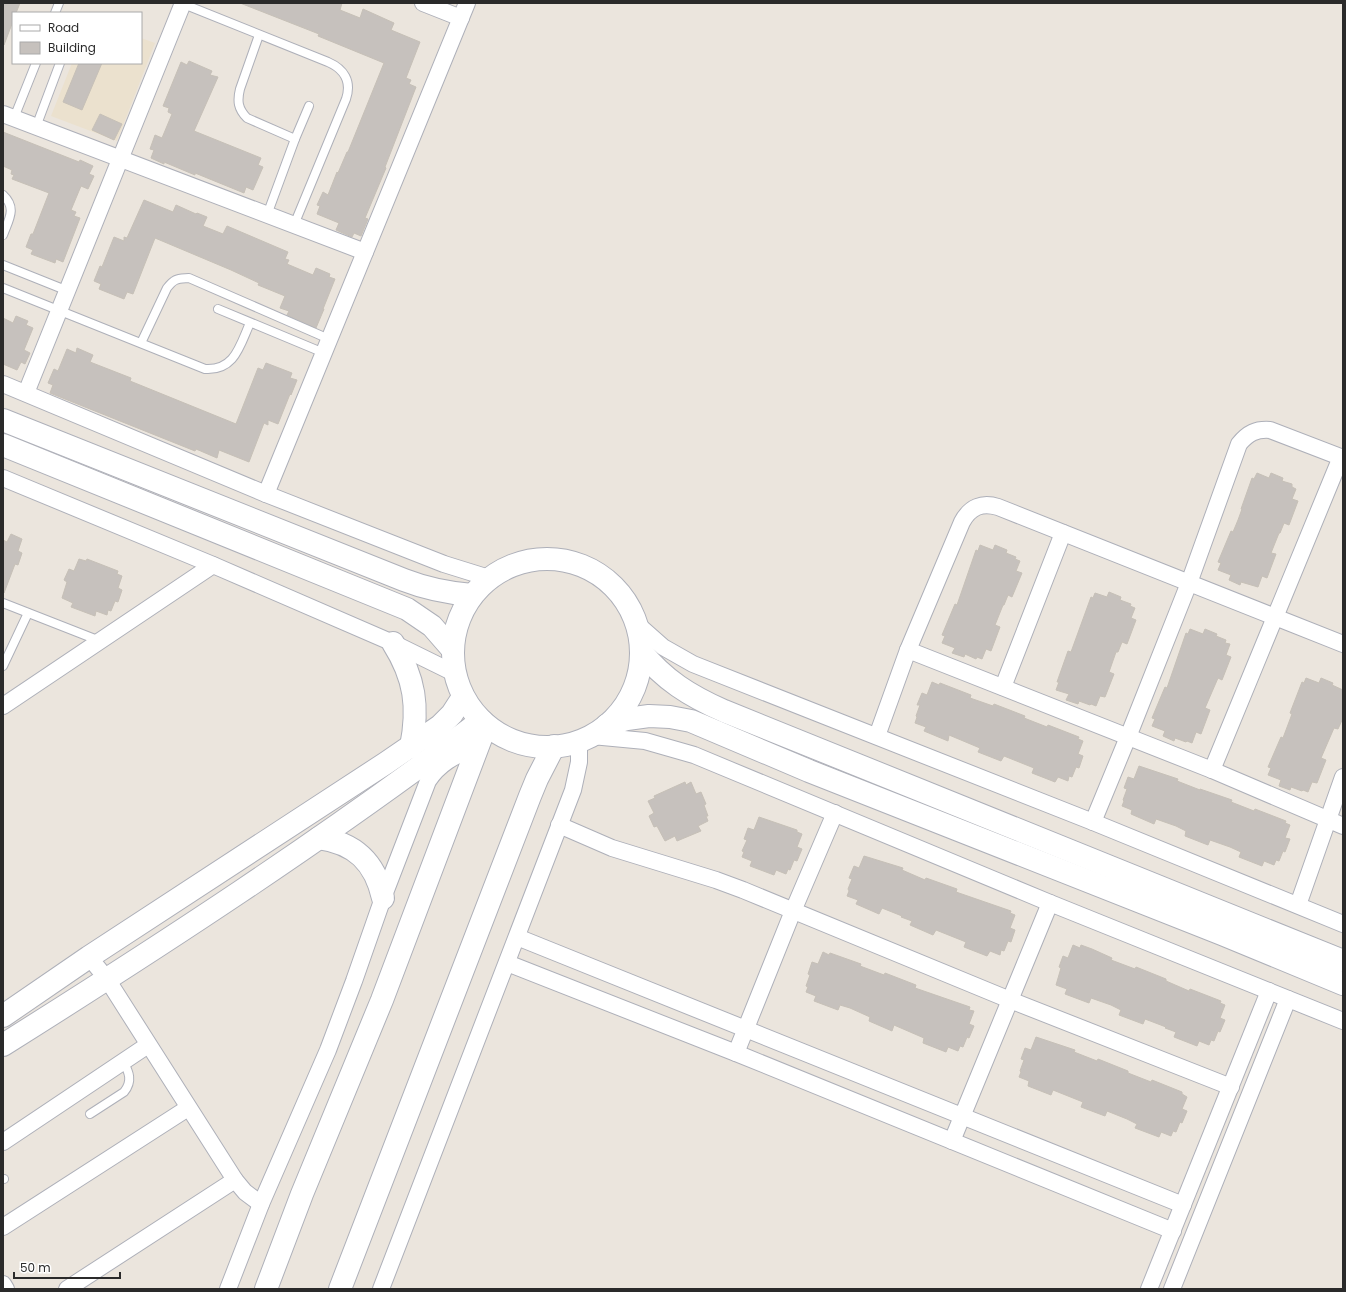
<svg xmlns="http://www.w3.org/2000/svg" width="1346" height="1292" font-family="Poppins,sans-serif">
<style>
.education{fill:#ebe1ce}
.building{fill:#c6c1bd;stroke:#c6c0b7}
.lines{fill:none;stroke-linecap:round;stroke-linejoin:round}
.lane-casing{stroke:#aeb0b9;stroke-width:10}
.street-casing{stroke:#aeb0b9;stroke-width:18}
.secondary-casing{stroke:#aeb0b9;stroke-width:24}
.lane{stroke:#fff;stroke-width:8}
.street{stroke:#fff;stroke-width:16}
.secondary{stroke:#fff;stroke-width:22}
</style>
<rect width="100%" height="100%" fill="#ebe5dd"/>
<!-- education -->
<polygon class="education" points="141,38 155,43 117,141 51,116 72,63 141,63"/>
<!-- building -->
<g class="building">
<polygon points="3,3 20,3 16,13 13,13 13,21 4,45"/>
<polygon points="240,3 342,3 340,10 360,18 363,9 394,23 391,30 420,42 406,78 411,80 409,84 416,87 385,167 386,168 365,218 368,219 361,236 354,233 352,237 336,230 339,223 317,214 320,206 317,205 323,192 328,195 337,172 338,173 347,152 348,152 384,63 318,36 319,34"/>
<polygon points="189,61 212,71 210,75 218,77 194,131 261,158 258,165 263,167 253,190 246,187 244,193 195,173 195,175 164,162 164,164 151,158 154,150 150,149 155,135 162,138 172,114 168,112 169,108 163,106 181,62 187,65"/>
<polygon points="79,63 102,63 82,110 63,102"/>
<polygon points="100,114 122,124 114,140 92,130"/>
<polygon points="3,132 79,162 80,160 93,166 89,174 94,176 88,189 81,186 71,210 76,212 74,216 80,218 63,262 56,259 55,263 31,254 33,250 26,247 31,234 33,234 49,193 12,179 14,175 11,174 12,170 3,166"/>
<polygon points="144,200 173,212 176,205 196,214 197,213 207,217 203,226 223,234 227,226 288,252 285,259 289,260 287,264 313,275 316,268 330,274 329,277 335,279 323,309 324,309 316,328 287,315 289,311 280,308 285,296 258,285 259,283 231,270 155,238 133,294 127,292 124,299 99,289 101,284 94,281 100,266 102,267 114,237 124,241 124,237 127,238"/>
<polygon points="16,316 28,321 26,325 33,328 24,350 30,353 25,364 21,362 17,370 3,364 3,318 13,323"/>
<polygon points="77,348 93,355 90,362 131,378 130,381 236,424 258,368 263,370 266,363 292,373 290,378 297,380 291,395 290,394 278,424 268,420 268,425 264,423 249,462 219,450 217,458 196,449 195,451 50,393 53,385 48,383 54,369 58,371 67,349 76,353"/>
<polygon points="1257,473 1269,478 1271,473 1283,478 1282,481 1292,484 1292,487 1296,489 1292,499 1298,501 1289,525 1284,523 1280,533 1279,533 1271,553 1276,554 1267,578 1262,576 1258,587 1241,582 1240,585 1229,580 1231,575 1218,570 1221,563 1218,562 1231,531 1233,532 1238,520 1242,509 1241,509 1252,478 1254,479"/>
<polygon points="11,534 22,539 18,551 22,553 18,565 15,564 4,593 3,540 7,542"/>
<polygon points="980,545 993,550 995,545 1007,550 1006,553 1016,557 1015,559 1020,561 1016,571 1022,573 1012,597 1008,595 1004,605 1003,605 995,625 1000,627 991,651 986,649 982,659 977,657 976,659 965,654 964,657 952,653 955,648 942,643 945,636 942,635 955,604 957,605 976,550 978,551"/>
<polygon points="79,559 86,561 87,559 118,571 117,574 122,576 118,588 122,590 118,602 115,601 111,611 108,610 107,615 96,611 95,616 71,607 73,603 62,598 67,582 64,580 69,569 74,571"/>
<polygon points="1109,592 1121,597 1120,600 1131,604 1130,606 1135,608 1131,618 1136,620 1127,644 1122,642 1118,652 1116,652 1109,672 1114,674 1105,697 1100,696 1096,706 1091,704 1090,705 1079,701 1078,704 1066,700 1069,694 1056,690 1059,682 1057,682 1068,651 1071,652 1091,597 1093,598 1095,593 1107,597"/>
<polygon points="1190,629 1203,634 1205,629 1217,634 1216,636 1226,640 1225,643 1230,644 1226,655 1231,657 1222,680 1218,678 1205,708 1210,710 1201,734 1196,732 1192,743 1187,741 1186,742 1175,738 1174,741 1163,736 1165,731 1152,726 1155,719 1152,718 1165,687 1167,688 1186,633 1188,634"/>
<polygon points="1306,678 1319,683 1321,678 1333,683 1332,685 1343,690 1343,718 1338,729 1334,728 1321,758 1326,760 1317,783 1312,782 1308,792 1303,790 1302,791 1291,787 1290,790 1279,786 1281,780 1268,775 1271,768 1268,767 1281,737 1283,738 1292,714 1290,713 1302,682 1304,683"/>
<polygon points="932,682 939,685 940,683 971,695 970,698 993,706 994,704 1025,716 1024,718 1047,727 1048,725 1079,737 1078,739 1083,741 1078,754 1083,756 1079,768 1076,767 1072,777 1069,776 1068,781 1058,777 1055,782 1032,773 1034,768 1004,756 1001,761 978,752 980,748 949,735 948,741 924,731 926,727 915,723 917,717 916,716 920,705 917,705 922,693 927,695"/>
<polygon points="1139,766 1178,779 1177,781 1200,790 1200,789 1232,800 1231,802 1254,811 1255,809 1286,821 1285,823 1290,825 1285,838 1290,839 1285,852 1283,851 1279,861 1276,860 1274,865 1264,861 1262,866 1239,857 1241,852 1230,847 1210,840 1208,845 1185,836 1186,831 1176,826 1156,819 1154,824 1131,814 1132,810 1122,806 1124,801 1123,800 1127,789 1124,788 1128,777 1134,779"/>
<polygon points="685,782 686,785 691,782 696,794 701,792 706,804 704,805 708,816 706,816 708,821 698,826 701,831 677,841 675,836 665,841 657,826 654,827 649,816 654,813 648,801 655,798 654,796"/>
<polygon points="759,817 797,830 797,832 802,834 797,847 802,849 797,861 794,860 790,870 788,869 786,874 776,870 774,875 750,866 752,861 742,857 744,852 742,851 747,840 744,839 748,828 754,830"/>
<polygon points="864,856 903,868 902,870 925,880 926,878 957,889 956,892 1011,911 1010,913 1015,915 1010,928 1015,930 1011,942 1008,941 1004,951 1001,950 1000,955 990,951 987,956 964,947 966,942 936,930 933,935 910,925 912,921 901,917 902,916 882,908 879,914 856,904 858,900 847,896 849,891 848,889 852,879 849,878 854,866 859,868"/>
<polygon points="1073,945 1080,948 1081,945 1092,949 1112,958 1111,960 1135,969 1136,967 1166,979 1166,981 1189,991 1190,989 1221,1001 1220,1003 1225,1005 1220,1018 1225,1020 1220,1032 1218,1031 1214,1041 1211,1040 1209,1045 1199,1041 1197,1046 1174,1037 1176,1032 1165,1028 1166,1027 1145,1019 1143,1024 1119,1015 1121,1010 1111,1005 1091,998 1089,1003 1065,994 1067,989 1056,985 1061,968 1059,967 1063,956 1068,958"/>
<polygon points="823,952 829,955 830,953 861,964 860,966 884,975 885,973 916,985 915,988 970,1007 969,1010 974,1011 969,1024 974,1026 969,1038 967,1037 963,1047 960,1046 958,1051 948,1047 946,1052 923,1043 924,1038 894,1025 892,1031 869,1021 870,1017 850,1008 840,1005 838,1010 814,1001 816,996 806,992 808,987 806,986 810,975 808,974 812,962 818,964"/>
<polygon points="1036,1037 1075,1050 1074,1052 1097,1061 1098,1059 1128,1071 1128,1073 1151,1082 1152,1080 1182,1092 1182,1094 1187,1097 1182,1109 1187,1111 1182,1123 1180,1122 1176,1132 1173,1131 1171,1136 1161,1132 1159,1137 1135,1128 1137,1124 1127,1119 1107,1111 1105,1116 1081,1107 1083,1102 1053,1090 1051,1095 1028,1086 1029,1081 1019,1077 1021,1072 1020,1071 1024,1060 1021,1059 1025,1048 1031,1050"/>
</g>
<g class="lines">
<defs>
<g id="lane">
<path d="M 181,3 L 328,62 C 344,69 352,81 346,99 L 294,225"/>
<polyline points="55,13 59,3"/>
<path d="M 259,35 L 240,89 C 237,101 238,109 247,118 L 295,139"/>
<polyline points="14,118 36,63"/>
<polyline points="36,127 60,63"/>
<path d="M 3,195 C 17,208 9,219 3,235"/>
<polyline points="267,215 295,139 309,106"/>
<polyline points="3,265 68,291"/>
<path d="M 3,288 L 205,369 C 235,371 240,345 250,323"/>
<polyline points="218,309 324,353"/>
<path d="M 141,343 L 167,288 C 175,278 177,279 189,278 L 329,339"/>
<polyline points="3,603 100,641"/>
<polyline points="3,666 28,613"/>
<path d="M 90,1114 L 124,1092 C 133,1081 129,1072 123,1061"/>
<polyline points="3,1179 4,1179"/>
</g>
<g id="street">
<polyline points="423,3 461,18"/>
<polyline points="3,114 365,252"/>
<polyline points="3,384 266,494 444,564 489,578"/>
<polyline points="26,393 183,3"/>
<polyline points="3,478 213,565 393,643 454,673"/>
<polyline points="266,494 467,3"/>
<polyline points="637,624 663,647 693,664 1093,822 1343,924"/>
<polyline points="908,650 1212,770 1343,826"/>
<polyline points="1003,687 1063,533"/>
<polyline points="3,706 213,565"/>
<polyline points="592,736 645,741 694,755 1050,903 1343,1021"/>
<path d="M 877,736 L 908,650 L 962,522 C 970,507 982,502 998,507 L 1343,644"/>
<polyline points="1212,770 1341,457"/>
<path d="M 1093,822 L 1128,737 L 1189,583 L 1239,444 C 1248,433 1256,429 1270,430 L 1343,458"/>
<polyline points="559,825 612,848 716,880 743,890 1010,1000 1231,1087"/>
<polyline points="1298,905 1343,777"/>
<polyline points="517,937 1183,1205"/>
<polyline points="89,957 107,979 235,1180 245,1192 261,1204"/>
<polyline points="507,963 736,1053 1173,1231"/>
<polyline points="736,1053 793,911 835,813"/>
<polyline points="952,1141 1050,903"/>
<polyline points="3,1142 148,1045"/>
<polyline points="3,1227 188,1108"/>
<polyline points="3,1284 6,1289"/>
<polyline points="67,1289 235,1180"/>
<path d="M 228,1289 L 261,1204 L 328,1050 L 354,981 L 383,898 L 428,781 C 441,761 458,755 479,745"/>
<polyline points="381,1289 573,790 579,762 579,741"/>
<polyline points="1149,1289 1269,991"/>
<polyline points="1172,1289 1288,999"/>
</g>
<g id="secondary">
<path d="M 3,420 L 404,580 C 427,589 448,593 472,595"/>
<polyline points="3,445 407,609 432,626 452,649"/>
<circle cx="547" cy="653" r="94"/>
<path d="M 393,643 C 415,678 419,707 411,747"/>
<path d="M 641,651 C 664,680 690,696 724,711 L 1343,961"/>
<polyline points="607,725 627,719 649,716 670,717 691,721 809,771 1222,934 1343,984"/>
<path d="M 319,838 C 355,843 375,862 383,898"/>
<polyline points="3,1016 89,957 386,763 440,726 452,714 463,697"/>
<path d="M 3,1045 C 162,945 320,842 470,729 L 482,721"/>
<polyline points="266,1289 302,1194 382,1000 486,725"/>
<polyline points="340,1289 530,796 537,779 554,746"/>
</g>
</defs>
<!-- lane casing -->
<use href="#lane" class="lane-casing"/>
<!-- street casing -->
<use href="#street" class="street-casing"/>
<!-- secondary casing -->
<use href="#secondary" class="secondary-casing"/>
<!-- lane -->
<use href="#lane" class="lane"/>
<!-- street -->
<use href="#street" class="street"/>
<!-- secondary -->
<use href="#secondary" class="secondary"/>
</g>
<!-- border -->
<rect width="1346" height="1292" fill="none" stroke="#2a2a2a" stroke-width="8"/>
<!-- legend -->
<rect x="12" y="12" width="130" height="52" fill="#ffffff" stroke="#aaaaaa"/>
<rect x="20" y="25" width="20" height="6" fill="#ffffff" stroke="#aaaaaa"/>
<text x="48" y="32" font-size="12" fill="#2a2a2a">Road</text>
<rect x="20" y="42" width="20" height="12" fill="#c6c1bd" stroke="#aaaaaa"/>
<text x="48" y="52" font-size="12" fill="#2a2a2a">Building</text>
<!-- scale -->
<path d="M14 1272v6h106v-6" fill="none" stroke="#2a2a2a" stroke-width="2"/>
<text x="20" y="1272" font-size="12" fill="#2a2a2a" stroke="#ffffff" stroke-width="3" paint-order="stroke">50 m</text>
</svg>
